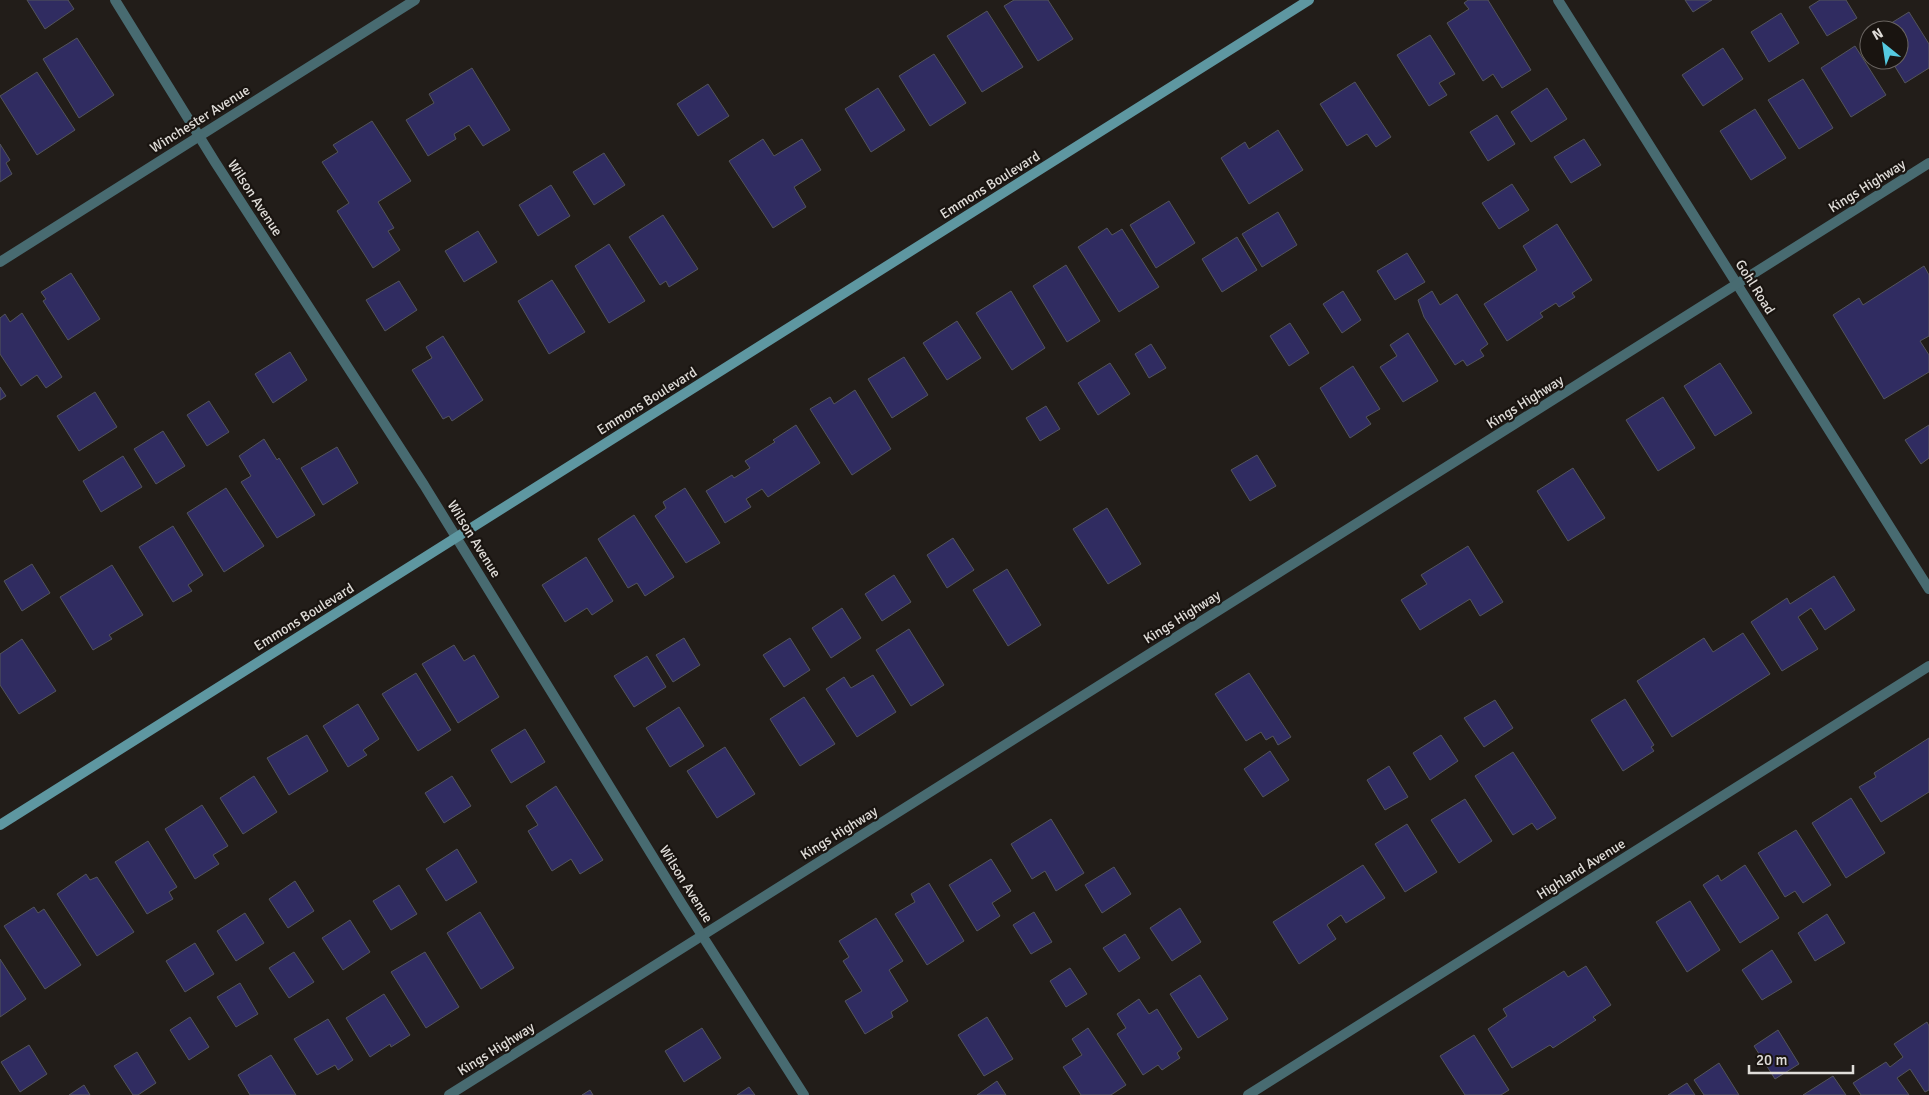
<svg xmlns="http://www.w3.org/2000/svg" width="1929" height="1095" font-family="Signika,sans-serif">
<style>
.building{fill:#302c61;stroke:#53545a}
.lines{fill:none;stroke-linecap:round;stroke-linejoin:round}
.street{stroke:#486b71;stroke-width:10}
.secondary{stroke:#5e97a1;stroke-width:10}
.labels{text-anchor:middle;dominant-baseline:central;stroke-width:4.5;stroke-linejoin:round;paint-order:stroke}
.street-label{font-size:14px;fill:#e0ddd9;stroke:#191410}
</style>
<rect width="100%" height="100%" fill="#221d19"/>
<!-- building -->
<g class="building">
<polygon points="27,0 68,0 74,9 45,29"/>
<polygon points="1014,0 1048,0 1073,39 1038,61 1004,6"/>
<polygon points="1468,0 1488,0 1531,70 1502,88 1493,74 1483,81 1447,23 1469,9 1464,3"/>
<polygon points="1685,0 1712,0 1693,12"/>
<polygon points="1820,0 1846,0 1857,18 1827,36 1809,7"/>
<polygon points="987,11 1023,67 982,92 947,36"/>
<polygon points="1909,12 1929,44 1929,68 1905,83 1891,60 1899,60 1899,30 1880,30"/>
<polygon points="1781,13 1799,43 1769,62 1751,32"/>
<polygon points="1430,35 1455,74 1439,83 1447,95 1429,106 1397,55"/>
<polygon points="77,38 114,95 79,118 43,59"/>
<polygon points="1855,46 1886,95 1851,117 1821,68"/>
<polygon points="1723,48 1743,79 1703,106 1682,75"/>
<polygon points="934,54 966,103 930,126 899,76"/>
<polygon points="472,68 510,130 483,146 469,125 454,134 456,139 428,156 406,120 434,103 429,94"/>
<polygon points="37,72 75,130 37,155 0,96"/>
<polygon points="1803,79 1833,128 1799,149 1768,100"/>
<polygon points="1355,82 1391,137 1376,147 1367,134 1347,146 1320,104"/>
<polygon points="708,84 729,116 698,136 677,104"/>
<polygon points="878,88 905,130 871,152 845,109"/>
<polygon points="1547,88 1567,119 1531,142 1511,112"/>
<polygon points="1755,109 1786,158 1751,180 1720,131"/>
<polygon points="1497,115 1515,144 1488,161 1470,132"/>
<polygon points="372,121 411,181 378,202 394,228 388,231 400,250 373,268 337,211 349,203 322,162 338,152 333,145"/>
<polygon points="1278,130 1303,170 1249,204 1221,158 1245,142 1249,149"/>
<polygon points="763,139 774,156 802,139 821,170 794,187 806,207 773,228 729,161"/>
<polygon points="1584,139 1601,165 1571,183 1554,157"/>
<polygon points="0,144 10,160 6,163 12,174 0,182"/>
<polygon points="604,153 625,185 594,205 573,172"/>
<polygon points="1512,184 1529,210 1499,229 1482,203"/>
<polygon points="551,185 570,216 538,236 519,205"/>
<polygon points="1169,201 1195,243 1156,268 1130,225"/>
<polygon points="1278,212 1297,245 1262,267 1242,234"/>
<polygon points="663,215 698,269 669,287 666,281 660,285 629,237"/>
<polygon points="1557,224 1592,280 1572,293 1575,297 1559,307 1556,303 1540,313 1543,317 1507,341 1484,304 1537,270 1523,246"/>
<polygon points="1107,228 1112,235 1122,229 1159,287 1119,312 1078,247"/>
<polygon points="478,231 497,262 464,282 445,251"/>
<polygon points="1237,237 1257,270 1222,292 1202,259"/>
<polygon points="609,244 645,301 609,323 575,266"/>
<polygon points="1407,253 1425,282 1395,300 1377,271"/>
<polygon points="1066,265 1100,321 1067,342 1033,286"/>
<polygon points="1924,266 1929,275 1929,336 1920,341 1929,355 1929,372 1884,399 1833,315 1859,298 1863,305"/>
<polygon points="71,273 100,319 68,340 43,301 46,299 41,292"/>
<polygon points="552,280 585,332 549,354 518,301"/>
<polygon points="399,281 417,310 385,331 366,300"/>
<polygon points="1011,291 1045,348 1012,370 976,313"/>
<polygon points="1343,291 1361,320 1342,333 1323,304"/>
<polygon points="1432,291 1440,305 1457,294 1488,344 1480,350 1484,356 1467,366 1463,360 1455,365 1424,317 1418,300"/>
<polygon points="22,313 62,377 46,388 37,375 21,386 0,354 0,318 5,314 10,322"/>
<polygon points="957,321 981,358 947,380 923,343"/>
<polygon points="1290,323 1309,353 1289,366 1270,336"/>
<polygon points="1408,333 1438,381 1403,402 1380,367 1397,356 1390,345"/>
<polygon points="443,336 483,400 452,421 449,416 443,419 412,370 432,358 426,347"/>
<polygon points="1151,344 1166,368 1149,378 1135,354"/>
<polygon points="290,352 307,380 273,403 255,374"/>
<polygon points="904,357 928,395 892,418 868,379"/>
<polygon points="1110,363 1130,394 1098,415 1078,383"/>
<polygon points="1720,363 1752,413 1715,436 1684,386"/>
<polygon points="1353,366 1380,409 1366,417 1371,424 1350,438 1320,388"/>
<polygon points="0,387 6,396 0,400"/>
<polygon points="855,390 891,449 852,475 810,409 830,397 834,404"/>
<polygon points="95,392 117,427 79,451 57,416"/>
<polygon points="1663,397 1695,448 1658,471 1626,420"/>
<polygon points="209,401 229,432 207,446 187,415"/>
<polygon points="1046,406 1060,429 1040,441 1026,418"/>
<polygon points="796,425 820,463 768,497 762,489 746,499 751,507 725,523 706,491 732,475 734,478 750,468 745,461 775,442 773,440"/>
<polygon points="1929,425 1929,458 1921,464 1905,440"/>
<polygon points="163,431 185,466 156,484 134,449"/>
<polygon points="264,439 277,460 279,458 315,515 277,538 241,482 251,476 239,456"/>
<polygon points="337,447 358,483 323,505 301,468"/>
<polygon points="1257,455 1276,486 1250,501 1231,470"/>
<polygon points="123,456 142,487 101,512 83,481"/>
<polygon points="1573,468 1605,518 1568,541 1537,491"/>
<polygon points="226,488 264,546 224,572 187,513"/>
<polygon points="685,488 720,543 686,563 655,516 666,508 663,502"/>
<polygon points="1107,508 1141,564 1108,584 1073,529"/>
<polygon points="634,515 674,577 645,596 637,583 628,588 598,539"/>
<polygon points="173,526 203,575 188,585 192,591 173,602 139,547"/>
<polygon points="953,538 974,570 947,588 927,555"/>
<polygon points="1468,546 1503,602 1480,616 1470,599 1420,630 1401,600 1427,584 1421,575"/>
<polygon points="586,557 613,601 592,615 587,608 565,622 542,585"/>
<polygon points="32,564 50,593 22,611 4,581"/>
<polygon points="112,565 143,615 109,635 112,639 93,650 60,597"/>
<polygon points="1007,569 1041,625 1008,646 973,590"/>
<polygon points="894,575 911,602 882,621 865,594"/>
<polygon points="1834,576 1855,610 1825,630 1811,608 1798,617 1818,649 1782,671 1751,622 1787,598 1790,604"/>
<polygon points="842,608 861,638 831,658 812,628"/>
<polygon points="909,629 944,685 911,706 876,650"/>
<polygon points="1743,633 1770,674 1672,737 1637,681 1704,638 1713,652"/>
<polygon points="684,638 700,665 673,682 656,655"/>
<polygon points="790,638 810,670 784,687 763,655"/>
<polygon points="22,639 56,691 19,714 0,685 0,654"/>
<polygon points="454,645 464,661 474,655 499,697 458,723 422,664"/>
<polygon points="647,656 666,687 634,707 614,676"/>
<polygon points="416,673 451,730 418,751 382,694"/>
<polygon points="1249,673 1291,737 1278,745 1273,736 1266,740 1261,732 1246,741 1215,694"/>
<polygon points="873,675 896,712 857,737 826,689 844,677 851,688"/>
<polygon points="804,697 835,744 800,766 770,719"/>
<polygon points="1625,699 1654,745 1651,747 1654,751 1623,771 1591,720"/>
<polygon points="1495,700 1513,728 1484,747 1464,718"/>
<polygon points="358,704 379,739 363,750 367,755 348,767 323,726"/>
<polygon points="679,707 704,746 670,767 646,728"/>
<polygon points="525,729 545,762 511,783 491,750"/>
<polygon points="307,735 328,771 289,795 267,758"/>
<polygon points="1441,735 1458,761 1430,780 1413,753"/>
<polygon points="1929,738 1929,792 1881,822 1859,787 1876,777 1874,773"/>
<polygon points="725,747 755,794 717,818 687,771"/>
<polygon points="1270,751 1289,780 1263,797 1244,769"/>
<polygon points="1513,752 1556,818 1537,830 1532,823 1513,835 1475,776"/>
<polygon points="1389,766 1408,797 1385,810 1367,780"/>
<polygon points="254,776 277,812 243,834 220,798"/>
<polygon points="452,776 471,806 444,823 425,793"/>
<polygon points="556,786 603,860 580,874 571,859 552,871 528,831 538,825 526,806"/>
<polygon points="1851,798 1885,853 1846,878 1812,823"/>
<polygon points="1465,799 1492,841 1459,863 1431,820"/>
<polygon points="202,805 228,846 213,855 219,864 195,879 165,829"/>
<polygon points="1051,819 1084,873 1056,891 1045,871 1032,879 1011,844"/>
<polygon points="1407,824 1437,872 1405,892 1375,844"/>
<polygon points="1796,830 1831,885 1803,903 1795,891 1785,897 1758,853"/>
<polygon points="148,841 177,887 169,892 173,899 147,914 115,862"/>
<polygon points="457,849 477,882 446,901 426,869"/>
<polygon points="991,859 1011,891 992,903 1000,916 977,931 949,885"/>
<polygon points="1363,865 1385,898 1346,923 1341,915 1327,925 1336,939 1299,964 1273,922"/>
<polygon points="1745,865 1779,918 1740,943 1703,885 1718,875 1721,881"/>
<polygon points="1114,867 1131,894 1102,913 1085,885"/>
<polygon points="86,874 90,880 97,877 134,932 97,956 57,894"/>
<polygon points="295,881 314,911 288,928 269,899"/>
<polygon points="929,883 964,941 927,965 895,914 915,902 911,894"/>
<polygon points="399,885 417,914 391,930 373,901"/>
<polygon points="1690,901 1720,950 1687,972 1656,922"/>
<polygon points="34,907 38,913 44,909 81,965 45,989 4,926"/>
<polygon points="1180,908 1201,942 1172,961 1150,928"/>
<polygon points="480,912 514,968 481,989 447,933"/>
<polygon points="1034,912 1052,942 1031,954 1013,925"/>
<polygon points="245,913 264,943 236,961 217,931"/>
<polygon points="1827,914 1845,943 1815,961 1798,933"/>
<polygon points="876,918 903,961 889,970 908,1001 891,1012 893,1017 865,1034 845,1001 862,991 843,961 849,957 839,941"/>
<polygon points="350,920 370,952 343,970 322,938"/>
<polygon points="1125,934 1140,958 1119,972 1103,948"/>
<polygon points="195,943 214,974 185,992 166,961"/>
<polygon points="1772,950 1792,982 1762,1000 1742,970"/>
<polygon points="294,952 314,982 289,998 269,968"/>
<polygon points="425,952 459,1007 426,1028 391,972"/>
<polygon points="0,959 26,999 0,1017"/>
<polygon points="1586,966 1611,1005 1593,1017 1596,1020 1553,1048 1550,1045 1512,1068 1488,1029 1507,1016 1503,1009 1564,971 1568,977"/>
<polygon points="1070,968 1087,994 1066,1007 1050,981"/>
<polygon points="1200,975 1228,1019 1198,1038 1170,994"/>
<polygon points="240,983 258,1014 236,1027 217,997"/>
<polygon points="384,994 410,1035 391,1047 390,1044 370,1057 346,1018"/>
<polygon points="1139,999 1149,1014 1157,1009 1182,1049 1177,1053 1180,1058 1162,1070 1158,1065 1143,1075 1117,1034 1126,1028 1117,1014"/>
<polygon points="190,1017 209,1047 189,1060 170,1030"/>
<polygon points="987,1017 1013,1059 984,1076 958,1035"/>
<polygon points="328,1019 353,1060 338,1070 335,1065 317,1075 294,1039"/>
<polygon points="1927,1022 1929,1026 1929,1090 1925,1092 1910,1069 1897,1078 1909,1095 1861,1095 1853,1083 1886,1062 1890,1067 1903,1057 1894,1044"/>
<polygon points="702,1028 721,1058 684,1082 665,1051"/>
<polygon points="1088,1028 1126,1085 1111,1095 1081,1095 1063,1067 1082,1055 1072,1039"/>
<polygon points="1778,1030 1799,1064 1775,1079 1754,1046"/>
<polygon points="1474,1035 1509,1090 1501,1095 1465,1095 1440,1056"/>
<polygon points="29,1045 47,1074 20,1092 1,1062"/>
<polygon points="137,1052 156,1083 138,1095 133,1095 114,1066"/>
<polygon points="271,1055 296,1095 250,1095 238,1075"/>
<polygon points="1719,1063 1739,1095 1704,1095 1694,1080"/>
<polygon points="1833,1076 1846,1095 1803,1095"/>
<polygon points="997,1081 1006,1095 977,1095"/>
<polygon points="1687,1083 1695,1095 1668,1095"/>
<polygon points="84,1085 90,1095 69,1095"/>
<polygon points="749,1087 755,1095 737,1095"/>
<polygon points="590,1090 593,1095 582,1095"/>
</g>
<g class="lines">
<!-- street -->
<g class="street">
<polyline points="115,0 215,162 424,485 682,904 804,1095"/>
<polyline points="1558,0 1929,589"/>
<polyline points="0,262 415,0"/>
<polyline points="449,1095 1929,163"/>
<polyline points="1248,1095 1929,666"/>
</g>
<!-- secondary -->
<polyline class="secondary" points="0,825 1309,0"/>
</g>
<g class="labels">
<!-- street labels -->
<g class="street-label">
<text transform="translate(200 119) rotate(-32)">Winchester Avenue</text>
<text transform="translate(990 185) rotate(-32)">Emmons Boulevard</text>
<text transform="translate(1867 186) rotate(-32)">Kings Highway</text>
<text transform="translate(255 198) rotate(57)">Wilson Avenue</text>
<text transform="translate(1755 287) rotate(58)">Gohl Road</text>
<text transform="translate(647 401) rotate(-32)">Emmons Boulevard</text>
<text transform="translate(1525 402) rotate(-32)">Kings Highway</text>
<text transform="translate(474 539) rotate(58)">Wilson Avenue</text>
<text transform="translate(304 617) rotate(-32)">Emmons Boulevard</text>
<text transform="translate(1182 617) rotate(-32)">Kings Highway</text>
<text transform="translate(839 833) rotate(-32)">Kings Highway</text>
<text transform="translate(1581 869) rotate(-32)">Highland Avenue</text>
<text transform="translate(686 884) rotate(58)">Wilson Avenue</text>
<text transform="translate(496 1049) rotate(-32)">Kings Highway</text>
</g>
</g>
<!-- north arrow -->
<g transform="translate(1884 45) rotate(330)"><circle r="24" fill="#191410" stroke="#696460"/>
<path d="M0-4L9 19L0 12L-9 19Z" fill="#55cae0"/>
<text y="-8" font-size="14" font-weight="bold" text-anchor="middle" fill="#e0ddd9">N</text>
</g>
<!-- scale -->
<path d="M1749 1065v8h104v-8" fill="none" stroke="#e0ddd9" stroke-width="2.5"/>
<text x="1756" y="1065" font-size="15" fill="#e0ddd9" stroke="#191410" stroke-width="4" paint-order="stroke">20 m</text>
</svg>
